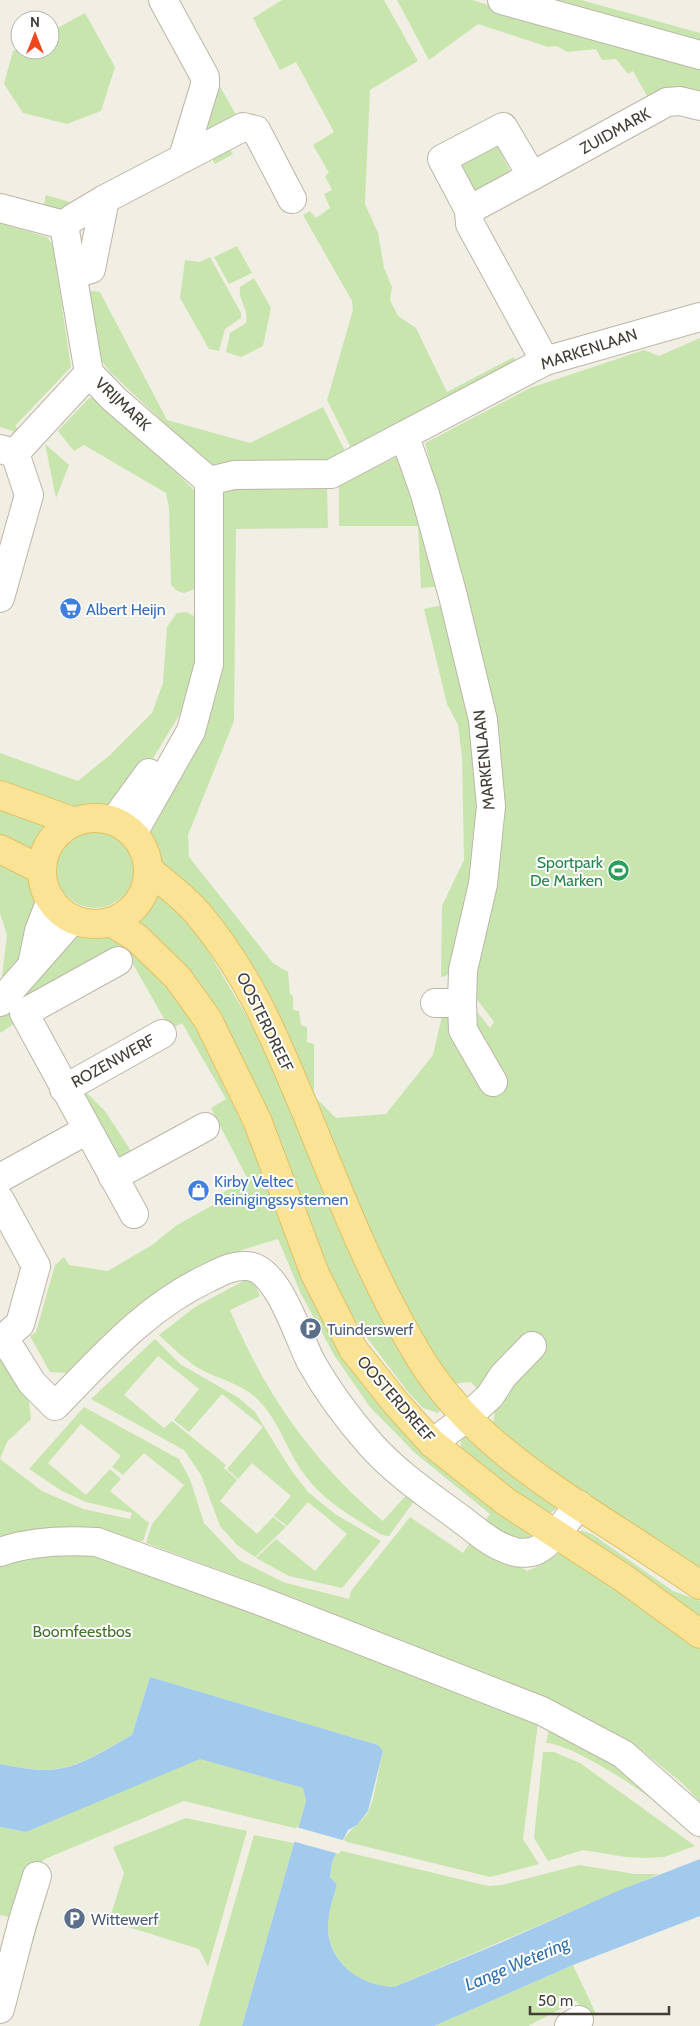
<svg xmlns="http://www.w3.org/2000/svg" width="700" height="2026" font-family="Cabin,sans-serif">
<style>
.green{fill:#c9e5ae}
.water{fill:#a2caed}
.pier{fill:#f1eee4}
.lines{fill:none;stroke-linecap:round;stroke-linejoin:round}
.minor-casing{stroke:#bcb6a8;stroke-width:30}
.major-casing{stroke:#dec066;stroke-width:30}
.minor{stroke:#fff;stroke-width:28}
.major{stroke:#fae395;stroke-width:28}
.labels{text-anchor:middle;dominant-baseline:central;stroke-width:4;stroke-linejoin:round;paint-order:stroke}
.street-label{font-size:16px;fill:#433e35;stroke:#fff}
.shop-label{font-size:16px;fill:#366cbe;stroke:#fff;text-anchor:start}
.leisure-label{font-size:16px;fill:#27864d;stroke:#fff;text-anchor:end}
.service-label{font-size:16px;fill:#4e5e75;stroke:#fff;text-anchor:start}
.park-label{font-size:16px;fill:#42722b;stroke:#fff}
.water-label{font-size:18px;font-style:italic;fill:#3371aa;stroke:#fff}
</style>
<rect width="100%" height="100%" fill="#f1eee4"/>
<!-- green -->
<g class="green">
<polygon points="282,0 384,0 418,61 370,90 365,204 378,233 384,268 392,287 390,300 398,316 416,328 447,392 514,357 516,363 354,454 327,400 353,310 352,301 303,215 310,211 316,218 330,208 324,194 332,190 325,176 329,173 313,145 334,132 296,62 280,70 253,18"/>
<polygon points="397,0 472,0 700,69 700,95 651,103 633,71 628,74 616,59 602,60 596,49 567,52 557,46 548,47 478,24 429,60"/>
<polygon points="534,0 581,0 700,33 700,47"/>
<polygon points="85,13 115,67 101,111 67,124 23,113 4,84 13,51 20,48 20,50 50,50 50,32"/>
<polygon points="218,83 240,122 199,144"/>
<polygon points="496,143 513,177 474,196 457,163"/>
<polygon points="227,144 233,154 215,164 209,154"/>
<polygon points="46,195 80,205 63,214 43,208"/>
<polygon points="0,223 47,237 53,245 71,367 15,426 22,433 9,443 13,431 0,427"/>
<polygon points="237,246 252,273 229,284 214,257"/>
<polygon points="210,257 241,313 241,318 225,329 219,351 209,349 180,298 185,260 200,262"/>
<path d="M 254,278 L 271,308 L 263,346 L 241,357 L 226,352 L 230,333 L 246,323 C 249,308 238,301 240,287 Z"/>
<polygon points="84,290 100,292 167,420 250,443 323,407 348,457 333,461 217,466 206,462 110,372 95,352"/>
<polygon points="700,338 700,1575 525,1458 496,1430 493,1423 495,1410 471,1382 452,1384 390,1293 324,1127 156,860 149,838 149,826 202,725 217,488 327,487 328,528 236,529 234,721 188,835 189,857 273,963 288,972 290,994 293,996 293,1010 299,1011 301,1025 307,1027 307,1042 314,1044 314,1092 317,1099 336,1118 386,1114 433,1055 442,1016 470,1003 490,1028 494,1022 467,986 486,687 425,443 530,388 644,350 659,356"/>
<polygon points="93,397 116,413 197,493 198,588 184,593 177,591 171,585 169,508 166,493 84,445 74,451 58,431 88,399"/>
<polygon points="45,444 69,465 56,498"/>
<polygon points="409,451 446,586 421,588 418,526 339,526 339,485"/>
<polygon points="446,604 481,774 478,857 455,967 446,976 441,977 442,906 464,860 462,757 458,725 447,704 424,609"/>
<polygon points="186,612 198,618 198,660 186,704 133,791 114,807 89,807 70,811 0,788 0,753 78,781 110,755 152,713 163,683 167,627 177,613"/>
<polygon points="0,799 49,822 32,854 0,841"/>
<circle cx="95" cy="869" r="39"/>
<polygon points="0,856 29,873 41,907 28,950 0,992 7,935 0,913"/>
<polygon points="155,887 181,910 198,934 258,1035 443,1407 438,1413 423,1408 408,1392 368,1339 336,1290 169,958 133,919 148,901"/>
<path d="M 77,926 L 97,929 L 112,927 L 138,946 L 208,1041 L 344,1350 L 533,1530 L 528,1539 L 515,1542 L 482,1526 L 490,1514 L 415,1453 L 370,1407 L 334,1355 L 301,1294 L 278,1239 C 251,1247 224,1255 199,1267 C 149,1291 110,1336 69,1373 L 50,1372 L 30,1336 L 36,1332 L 55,1265 L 64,1257 L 69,1265 L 108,1271 L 152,1245 L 177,1225 L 213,1205 L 224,1192 L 248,1180 L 211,1108 L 226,1099 L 182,1023 L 170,1029 L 126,952 L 0,1033 L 0,1009 Z"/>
<polygon points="87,1093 105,1111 133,1154 116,1165 79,1097"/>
<path d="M 253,1279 L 260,1296 L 230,1310 C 266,1395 312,1461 383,1521 L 410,1491 L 417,1497 L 389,1536 L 382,1535 C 354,1518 323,1501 304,1474 C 286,1450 278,1417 255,1397 C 240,1383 218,1379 200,1369 C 185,1360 172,1347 159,1335 L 195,1307 L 245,1280 Z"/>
<polygon points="155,1339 180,1364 239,1398 255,1412 291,1470 308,1492 335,1514 381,1541 342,1588 289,1576 256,1558 276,1539 315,1571 347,1534 308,1502 287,1526 274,1516 291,1496 252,1463 238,1479 227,1469 263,1427 222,1394 189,1432 174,1420 199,1389 158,1356 124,1395 164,1428 172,1421 226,1465 224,1468 237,1480 220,1501 257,1534 273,1517 286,1527 255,1557 237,1545 220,1526 201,1475 184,1450 91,1399"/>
<polygon points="0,1346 28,1394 31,1419 7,1442 0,1459 42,1491 83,1509 130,1519 132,1513 86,1502 62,1491 29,1469 84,1407 179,1459 190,1479 204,1523 239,1560 283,1582 349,1599 351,1591 410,1517 463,1553 474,1537 527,1571 541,1565 566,1548 700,1639 700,1802 683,1784 633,1743 581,1715 363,1630 346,1619 297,1599 146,1543 152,1524 184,1485 144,1453 123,1475 112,1467 121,1456 81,1424 48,1463 86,1495 110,1469 121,1479 110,1491 149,1523 143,1541 0,1539"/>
<path d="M 468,1433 L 555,1503 L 556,1509 L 550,1513 C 518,1495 490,1475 462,1451 L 460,1437 Z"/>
<polygon points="581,1530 592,1534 673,1591 700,1601 700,1622 580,1534"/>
<path d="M 71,1540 L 538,1723 L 523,1839 L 539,1864 L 490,1877 L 343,1841 C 349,1829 361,1823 368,1812 C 375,1799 379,1766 383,1751 L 378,1745 L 150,1677 L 132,1735 C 77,1765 65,1778 0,1764 L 0,1557 Z"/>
<path d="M 550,1726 L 600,1750 L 700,1831 L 700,1839 C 677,1813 580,1745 546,1743 Z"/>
<polygon points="543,1752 554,1752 580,1763 695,1846 664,1857 648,1858 626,1857 583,1850 548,1861 534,1838"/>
<polygon points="198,1758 303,1788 306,1801 298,1829 184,1801 45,1859 30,1872 15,1916 9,1917 0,1915 0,1827 26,1832"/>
<polygon points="186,1818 247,1831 208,1967 199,1949 109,1921 124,1873 113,1847"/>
<polygon points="254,1835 294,1843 242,2026 199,2026"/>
<path d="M 338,1850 L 488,1886 L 502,1885 L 579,1865 L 635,1874 L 659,1874 L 394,1987 C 360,1986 330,1964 328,1928 C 327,1914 333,1899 337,1885 L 330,1877 L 332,1862 Z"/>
<polygon points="44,1889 48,1891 30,1952 26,1951"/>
<polygon points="573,1965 597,2016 586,2013 576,2001 528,2026 434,2026"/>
</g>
<!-- water -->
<path class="water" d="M 150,1677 L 378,1745 L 383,1751 L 368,1811 L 357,1825 L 348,1830 L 332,1862 L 330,1877 L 337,1885 C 333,1898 328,1913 328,1927 C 328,1963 361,1986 394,1987 L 500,1943 L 620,1890 L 700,1859 L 700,1916 L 573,1965 L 434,2026 L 242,2026 L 306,1801 L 303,1788 L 200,1759 L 26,1832 L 0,1827 L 0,1764 C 65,1778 77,1766 132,1735 Z"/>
<!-- pier -->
<polygon class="pier" points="296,1827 346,1841 339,1854 292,1841"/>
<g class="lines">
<defs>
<g id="minor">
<polyline points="163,0 205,77 205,85 183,157"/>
<polyline points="502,0 700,55"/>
<polyline points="532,176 667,102 680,101 700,106"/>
<polyline points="0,208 64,225"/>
<polyline points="469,210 532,176 503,127 442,159 469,210 470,224 545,361"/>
<polyline points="64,225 89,373 114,399 209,481"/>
<polyline points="64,225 73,218 105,199 243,127 256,130 292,199"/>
<polyline points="73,274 91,269 105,199"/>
<polyline points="405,437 425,494 453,596 483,720 491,806 483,884 463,970 462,1003 463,1030 493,1082"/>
<polyline points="0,449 15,453 89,373"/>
<polyline points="209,481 234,475 331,474 545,361 700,317"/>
<polyline points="0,598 29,495 15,453"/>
<polyline points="114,821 149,773"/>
<polyline points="133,833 191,731 209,664 209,481"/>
<polyline points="118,961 24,1013 134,1214"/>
<polyline points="32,965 39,931 51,900"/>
<polyline points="0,1002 73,919"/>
<polyline points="435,1003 462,1003"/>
<polyline points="64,1089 162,1034"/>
<polyline points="113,1177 205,1127"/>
<polyline points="0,1178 87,1130"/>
<polyline points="0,1200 36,1266 20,1324 0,1341"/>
<path d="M 4,1338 L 32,1383 L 55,1406 C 102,1358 146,1307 208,1278 C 220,1272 232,1265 247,1266 C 278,1267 298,1337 311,1362 C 328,1392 348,1419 371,1445 C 396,1473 430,1496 461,1519 C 477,1531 492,1545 512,1551 C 519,1554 531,1553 537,1550 C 554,1541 567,1519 579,1505"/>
<polyline points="432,1443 466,1418 490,1396 503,1376 532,1346"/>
<path d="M 0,1552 C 31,1541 64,1540 97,1542 L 263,1602 L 542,1711 L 623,1754 L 700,1822"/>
<polyline points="0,2009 22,1924 37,1876"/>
<polyline points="569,2026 579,2020"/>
</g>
<g id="major">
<polyline points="0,795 75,822"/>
<circle cx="95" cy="871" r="53"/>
<polyline points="0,849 42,870"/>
<path d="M 148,869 C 165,884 186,898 200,916 C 252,979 275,1039 306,1112 C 340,1195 373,1281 420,1358 C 467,1435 544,1483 618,1531 C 646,1549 673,1567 700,1585"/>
<polyline points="111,922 137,938 178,978 208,1020 257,1120 315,1274 353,1349 396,1403 432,1443 505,1501 622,1577 700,1634"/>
</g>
</defs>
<!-- minor casing -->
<use href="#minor" class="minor-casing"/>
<!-- major casing -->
<use href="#major" class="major-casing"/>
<!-- minor -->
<use href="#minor" class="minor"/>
<!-- major -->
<use href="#major" class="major"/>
</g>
<!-- icons -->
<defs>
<symbol id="supermarket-disc" viewBox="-11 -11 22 22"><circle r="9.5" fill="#3f7fe0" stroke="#fff"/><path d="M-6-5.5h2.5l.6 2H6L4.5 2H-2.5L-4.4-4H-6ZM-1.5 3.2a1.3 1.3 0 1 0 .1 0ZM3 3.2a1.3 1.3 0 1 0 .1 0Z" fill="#fff"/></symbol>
<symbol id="stadium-disc" viewBox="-11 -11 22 22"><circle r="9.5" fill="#2e9e5b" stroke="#fff"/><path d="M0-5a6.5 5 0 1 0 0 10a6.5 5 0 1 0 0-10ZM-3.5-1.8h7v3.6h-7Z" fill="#fff"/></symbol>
<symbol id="shop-disc" viewBox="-11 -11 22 22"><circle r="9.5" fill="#3f7fe0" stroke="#fff"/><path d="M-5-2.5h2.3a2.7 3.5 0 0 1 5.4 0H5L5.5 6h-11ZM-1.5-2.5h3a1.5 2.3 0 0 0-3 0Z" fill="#fff"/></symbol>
<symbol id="parking-disc" viewBox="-11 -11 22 22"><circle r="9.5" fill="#5c6f8a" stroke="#fff"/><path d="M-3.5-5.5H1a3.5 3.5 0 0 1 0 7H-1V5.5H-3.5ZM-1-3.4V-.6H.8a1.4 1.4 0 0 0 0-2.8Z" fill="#fff"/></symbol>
</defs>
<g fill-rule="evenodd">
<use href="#supermarket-disc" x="58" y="596" width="25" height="25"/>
<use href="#stadium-disc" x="606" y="858" width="25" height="25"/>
<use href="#shop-disc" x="186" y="1178" width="25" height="25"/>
<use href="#parking-disc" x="298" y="1316" width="25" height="25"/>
<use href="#parking-disc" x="62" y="1906" width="25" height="25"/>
</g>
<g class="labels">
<!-- street labels -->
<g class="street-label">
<text transform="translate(615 131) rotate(-29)">ZUIDMARK</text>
<text transform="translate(589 349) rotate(-18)">MARKENLAAN</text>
<text transform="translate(123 404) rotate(43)">VRIJMARK</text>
<text transform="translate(484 760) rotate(-96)">MARKENLAAN</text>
<text transform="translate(265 1022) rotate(64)">OOSTERDREEF</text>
<text transform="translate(113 1061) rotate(-29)">ROZENWERF</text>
<text transform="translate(396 1399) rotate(49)">OOSTERDREEF</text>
</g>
<!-- shop labels -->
<g class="shop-label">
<text x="86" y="609">Albert Heijn</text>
<text x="214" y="1181">Kirby Veltec<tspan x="214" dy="18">Reinigingssystemen</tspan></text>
</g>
<!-- leisure labels -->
<g class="leisure-label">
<text x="603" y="862">Sportpark<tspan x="603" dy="18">De Marken</tspan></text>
</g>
<!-- service labels -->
<g class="service-label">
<text x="327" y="1329">Tuinderswerf</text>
<text x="91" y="1919">Wittewerf</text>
</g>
<!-- park labels -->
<g class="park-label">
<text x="82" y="1631">Boomfeestbos</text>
</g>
<!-- water labels -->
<g class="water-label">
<text transform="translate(517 1964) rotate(-23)">Lange Wetering</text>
</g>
</g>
<!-- north arrow -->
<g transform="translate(35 35)"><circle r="24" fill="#ffffff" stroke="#b4b2ae"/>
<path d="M0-4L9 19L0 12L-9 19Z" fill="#f1471c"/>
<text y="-8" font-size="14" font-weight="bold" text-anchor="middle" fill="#433e35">N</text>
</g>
<!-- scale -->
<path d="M530 2006v8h139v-8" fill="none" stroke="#433e35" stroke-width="2.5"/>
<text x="538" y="2006" font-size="15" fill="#433e35" stroke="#ffffff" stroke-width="4" paint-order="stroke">50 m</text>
</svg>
